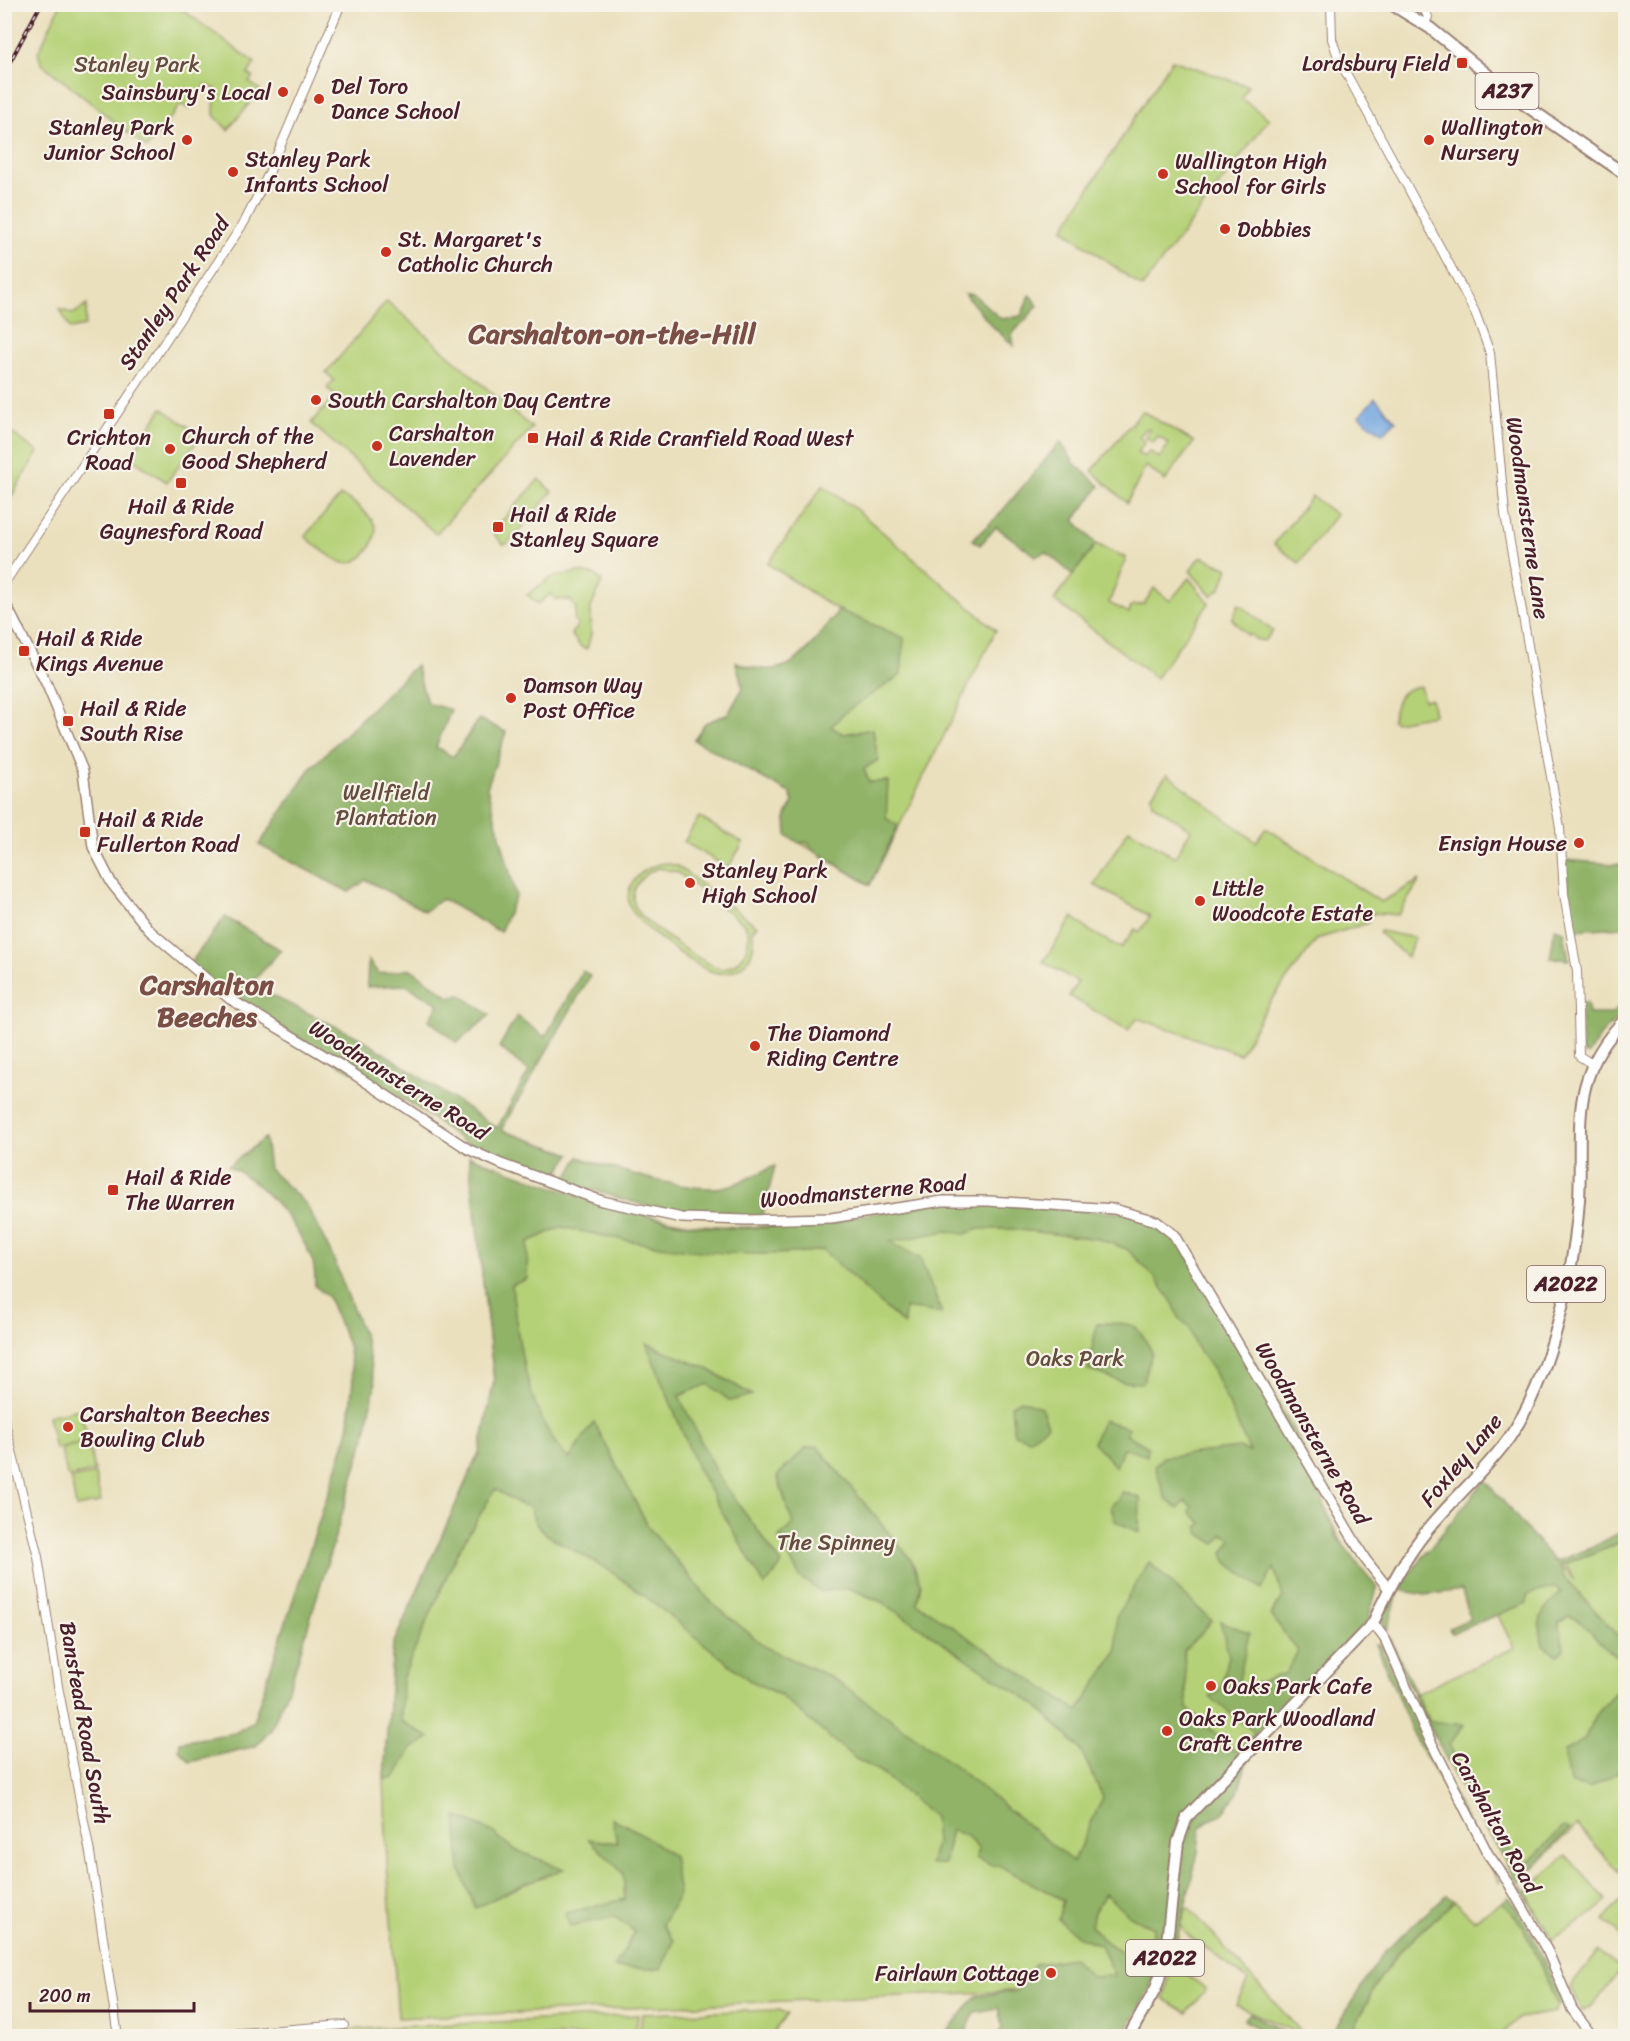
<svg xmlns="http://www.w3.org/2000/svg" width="1630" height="2041" font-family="Sriracha,sans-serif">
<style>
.green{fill:#b5d177;stroke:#807851;stroke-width:1.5;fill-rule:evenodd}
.forest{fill:#90b368;stroke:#6d694a;stroke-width:1.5;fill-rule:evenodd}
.water{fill:#75a7e0;stroke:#606386;stroke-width:1.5}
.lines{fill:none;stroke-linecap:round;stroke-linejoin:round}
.tertiary-casing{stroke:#9a8074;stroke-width:10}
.secondary-casing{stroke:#9a8074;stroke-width:12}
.primary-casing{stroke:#9a8074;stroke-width:14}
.tertiary{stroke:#fff;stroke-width:8}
.secondary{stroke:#fff;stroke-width:9}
.primary{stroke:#fff;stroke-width:10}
.rail-casing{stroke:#4a1f2b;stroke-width:4}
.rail{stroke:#f7f3e8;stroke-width:1.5;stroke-dasharray:4.5;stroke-linecap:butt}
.poi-dot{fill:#c8321e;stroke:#f7f3e8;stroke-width:2}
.labels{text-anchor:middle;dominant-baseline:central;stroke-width:4.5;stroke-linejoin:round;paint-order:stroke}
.shield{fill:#f7f3e8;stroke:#7e5f64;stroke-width:1.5}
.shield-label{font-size:21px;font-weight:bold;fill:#4a1f2b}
.poi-label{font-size:22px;fill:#4a1f2b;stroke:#f7f3e8;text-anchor:start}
.park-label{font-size:22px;fill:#654c3e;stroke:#f7f3e8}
.street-label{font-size:22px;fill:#4a1f2b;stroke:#f7f3e8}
.district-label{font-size:28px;font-weight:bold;fill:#7b4f45;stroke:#f7f3e8}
</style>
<rect width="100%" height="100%" fill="#f7f3e8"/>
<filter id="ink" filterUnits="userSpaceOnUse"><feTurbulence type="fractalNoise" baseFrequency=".0167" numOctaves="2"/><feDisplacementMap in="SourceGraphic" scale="12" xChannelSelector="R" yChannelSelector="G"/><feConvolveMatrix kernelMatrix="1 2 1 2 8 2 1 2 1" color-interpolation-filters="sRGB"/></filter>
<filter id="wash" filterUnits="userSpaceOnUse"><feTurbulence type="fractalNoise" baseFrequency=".008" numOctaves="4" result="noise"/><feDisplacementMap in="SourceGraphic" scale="24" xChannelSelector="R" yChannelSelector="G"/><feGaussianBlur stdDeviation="1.35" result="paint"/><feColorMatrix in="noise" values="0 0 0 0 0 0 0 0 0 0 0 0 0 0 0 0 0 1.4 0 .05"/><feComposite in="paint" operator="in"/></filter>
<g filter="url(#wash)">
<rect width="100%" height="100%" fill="#eae0bd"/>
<!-- green -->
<g class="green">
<polygon points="60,5 176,5 255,63 248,74 253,77 249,82 260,90 228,130 214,115 215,89 206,85 188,109 181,104 147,148 41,63 38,53"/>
<polygon points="1172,60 1248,86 1242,99 1269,119 1142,287 1063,229"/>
<polygon points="387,301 532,428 436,534 311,423 335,396 327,388 334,380 326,373"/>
<polygon points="87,305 85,326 70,329 60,309 73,314"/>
<polygon points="162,408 201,436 167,482 130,458"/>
<path d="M 1142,411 L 1194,442 L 1165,481 L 1146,466 L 1127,503 L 1092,471 ZM 1147,428 L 1150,430 L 1145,437 L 1153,443 L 1158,436 L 1169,443 L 1160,458 L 1149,451 L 1145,457 L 1137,453 L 1145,442 L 1139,437 Z"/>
<polygon points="5,428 38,452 5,507 4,428"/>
<polygon points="539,479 552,492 507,544 503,544 492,532"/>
<path d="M 823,485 L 857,510 L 996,630 L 870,885 L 787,835 L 786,816 L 793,802 L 790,793 L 694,740 L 705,723 L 728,714 L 743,688 L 736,662 C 748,667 763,674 777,670 C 801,664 824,629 839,611 L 768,564 Z"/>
<path d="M 340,496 C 351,498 373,517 376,528 C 376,542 362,566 344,563 C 336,562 311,542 305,536 Z"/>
<polygon points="1312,496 1336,515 1299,563 1274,544"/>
<polygon points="1096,544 1126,558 1109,603 1129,613 1131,606 1144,604 1154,588 1170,601 1189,578 1209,603 1156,678 1054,600"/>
<polygon points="1203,557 1228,568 1221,588 1211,596 1190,571 1197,560"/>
<polygon points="579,572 596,575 602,582 591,608 591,634 587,649 581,647 571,634 578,625 574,621 576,608 570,600 555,599 550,594 538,604 527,595 550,578"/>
<polygon points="1239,604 1273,631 1264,641 1255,639 1251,634 1248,636 1232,619"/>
<path d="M 1420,686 L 1424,700 L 1431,699 L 1434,715 L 1395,722 L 1392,720 C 1397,699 1397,690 1420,686 Z"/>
<polygon points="1167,774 1256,842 1266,828 1381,902 1420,880 1398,915 1374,913 1368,919 1362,918 1368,923 1317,939 1267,1006 1240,1054 1137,1018 1128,1030 1069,996 1078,982 1043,962 1073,917 1088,930 1121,948 1135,929 1140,932 1150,916 1094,885 1129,829 1175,857 1191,830 1153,804 1152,795"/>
<polygon points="699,817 743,843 728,868 684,842"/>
<path d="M 665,863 L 677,866 L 757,926 L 752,930 C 755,940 754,952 747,961 C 740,969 729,974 718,973 C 699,971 647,930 635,915 C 616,890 641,866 665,863 ZM 659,868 L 677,872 L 745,925 L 749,935 L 746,952 L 735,964 L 723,969 C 707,967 647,925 638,911 C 625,893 641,873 659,868 Z"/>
<polygon points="1381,931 1415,938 1407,957 1379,933"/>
<path d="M 469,1156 L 593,1205 L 696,1225 L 743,1227 L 837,1223 L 846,1218 L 1174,1235 L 1372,1597 L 1211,1790 L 1162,1938 L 1156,1971 L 1142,1983 L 993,1992 L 398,2018 L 387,1864 L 384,1779 L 393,1645 L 480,1450 L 494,1381 ZM 793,1524 L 903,1615 L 882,1602 L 849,1588 L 821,1592 L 800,1577 L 779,1539 Z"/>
<polygon points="80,1409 89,1441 84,1442 87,1451 90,1450 95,1471 71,1477 67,1475 61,1449 83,1442 55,1449 48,1416"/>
<polygon points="95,1474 101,1502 76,1507 71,1479"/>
<polygon points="1625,1540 1625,1879 1577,1825 1519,1882 1411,1696 1514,1648 1497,1614 1452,1633 1450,1631 1470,1619 1462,1590 1556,1560 1575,1580 1565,1564"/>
<polygon points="1566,1855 1606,1900 1595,1912 1552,1940 1526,1892"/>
<polygon points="1625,1895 1625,1937 1604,1920"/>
<polygon points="1454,1901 1474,1920 1502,1902 1524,1927 1557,2004 1555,2012 1519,2018 1500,2036 1350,2036 1378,1981 1398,1953"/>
<polygon points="1187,1907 1189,1908 1305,2036 1236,2005 1248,1980 1184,1932 1181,1924"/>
<polygon points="1599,1951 1621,1969 1594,2005 1581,2011 1570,1987"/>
<polygon points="1172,1963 1206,1989 1187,2013 1164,1999"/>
<polygon points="779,2010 787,2014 771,2036 639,2036 642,2014"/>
<polygon points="638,2015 635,2036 335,2036 335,2032 359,2029"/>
</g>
<!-- forest -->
<g class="forest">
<polygon points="965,294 973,294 1001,319 1021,316 1030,295 1038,306 1012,334 1014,346 991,325"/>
<polygon points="1060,442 1075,464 1100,486 1074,520 1096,544 1073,575 1046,552 1036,556 996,527 980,545 972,540 998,516"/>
<path d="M 839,610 L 904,638 L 901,675 L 844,713 L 831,727 L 843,734 L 873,729 L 878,760 L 864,769 L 869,782 L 888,781 L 886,818 L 898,826 L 870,885 L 816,852 L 807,842 L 799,843 L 787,835 L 786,816 L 793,802 L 790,793 L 694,740 L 705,723 L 728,714 L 743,688 L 736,662 C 792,685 807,650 839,610 Z"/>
<polygon points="416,665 427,703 451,710 436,747 453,757 479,719 506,732 487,788 516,895 500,932 442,899 425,911 366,880 349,892 259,845 310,769"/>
<polygon points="1565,860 1625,865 1625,927 1573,930"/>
<polygon points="225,917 281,950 250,985 364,1040 497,1128 529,1071 499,1047 517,1016 545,1037 583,971 590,976 501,1130 571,1154 554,1178 469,1145 407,1101 340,1065 233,995 213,986 189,965"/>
<polygon points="1555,928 1564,931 1569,960 1550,958"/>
<polygon points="368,960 379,974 411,969 450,997 461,995 490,1015 457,1043 429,1020 439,1004 406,985 367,987"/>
<polygon points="1625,1000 1625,1010 1600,1036 1589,1054 1585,1054 1582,1051 1581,1003 1587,1003 1589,1014 1612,1014"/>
<path d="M 265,1138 L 269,1169 L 306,1204 L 331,1253 L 365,1339 L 375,1384 L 365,1438 L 292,1679 L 271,1730 L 256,1746 L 190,1762 L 179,1750 L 180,1742 L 235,1733 L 253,1722 L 348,1433 L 353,1378 L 348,1345 L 328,1297 L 315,1286 C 315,1278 315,1269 313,1262 C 298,1225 265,1183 228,1166 Z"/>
<path d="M 469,1156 C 543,1183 617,1214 695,1225 C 741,1232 791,1225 837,1223 L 846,1218 L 943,1201 L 1139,1214 L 1174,1235 L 1251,1355 L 1300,1442 L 1337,1537 L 1377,1588 L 1368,1621 L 1249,1753 L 1238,1792 L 1222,1815 L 1207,1821 L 1200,1829 L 1198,1852 L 1176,1944 L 1152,1938 L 1153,1928 L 1130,1916 L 1105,1894 L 1094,1912 L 1091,1926 L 1102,1939 L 1155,1973 L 1150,1988 L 1123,2036 L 998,2036 L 1002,2026 L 998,2008 L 975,2012 L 964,2036 L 944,2036 L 976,1996 L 1016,1991 L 1035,1964 L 1073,1958 L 1092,1977 L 1114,1975 L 1100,1945 L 1077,1936 L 1058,1919 L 1063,1900 L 998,1865 L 994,1867 L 976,1858 L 979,1849 L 966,1836 L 951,1830 L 944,1864 L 930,1864 L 936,1843 L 934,1817 L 879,1771 L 856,1759 L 830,1738 L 780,1695 L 749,1680 L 645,1596 L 607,1569 L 547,1535 L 535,1522 L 530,1507 L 519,1504 L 495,1489 L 457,1553 L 402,1679 L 401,1721 L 430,1738 L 411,1749 L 395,1778 L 384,1779 L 393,1645 L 480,1450 L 494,1381 ZM 562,1227 C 647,1246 736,1262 823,1250 L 904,1325 L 905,1308 L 942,1313 L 920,1258 L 890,1242 L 946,1231 L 965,1234 L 979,1229 L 1011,1229 L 1098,1239 L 1127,1249 L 1153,1275 L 1173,1303 L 1180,1320 L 1190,1328 L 1194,1344 L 1213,1370 L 1250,1452 L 1239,1448 L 1163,1457 L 1155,1466 L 1165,1497 L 1178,1509 L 1185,1501 L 1192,1507 L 1190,1512 L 1202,1523 L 1197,1528 L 1201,1535 L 1216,1544 L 1223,1534 L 1232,1539 L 1223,1553 L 1226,1561 L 1262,1589 L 1274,1568 L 1283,1597 L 1271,1615 L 1298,1651 L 1286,1673 L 1237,1690 L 1249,1633 L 1220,1621 L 1229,1656 L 1220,1690 L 1210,1697 L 1255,1733 L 1235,1751 L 1187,1708 L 1184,1651 L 1212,1621 L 1149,1562 L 1116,1617 L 1117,1651 L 1078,1711 L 917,1603 L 921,1584 L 912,1561 L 817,1446 L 806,1448 L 777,1476 L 793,1524 L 779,1538 L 800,1577 L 821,1592 L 849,1588 L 882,1602 L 1037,1706 L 1080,1749 L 1103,1797 L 1073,1862 L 955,1766 L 869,1703 L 827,1675 L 767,1648 L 712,1603 L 649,1528 L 594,1422 L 569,1459 C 528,1419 517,1340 512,1285 L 527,1279 L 528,1242 Z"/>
<path d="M 579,1157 C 613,1169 693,1195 728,1186 C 744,1182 760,1172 775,1166 L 762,1217 C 737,1216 712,1216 687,1213 C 646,1209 605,1193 565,1182 Z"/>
<path d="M 1097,1323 C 1133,1324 1135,1319 1152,1352 L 1143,1383 L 1123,1382 L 1088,1370 Z"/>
<polygon points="646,1343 708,1369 752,1395 730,1401 708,1384 679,1396 718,1476 782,1564 765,1586 698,1470"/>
<polygon points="1021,1400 1041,1407 1048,1425 1030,1439 1014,1434 1011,1405"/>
<polygon points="1103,1420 1129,1428 1126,1434 1148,1447 1147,1456 1123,1448 1116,1467 1093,1442"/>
<path d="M 1485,1480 L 1555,1562 L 1591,1548 L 1625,1530 L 1625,1540 L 1559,1566 L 1564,1573 L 1562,1575 L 1625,1643 L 1625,1665 C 1618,1656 1608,1651 1599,1642 C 1586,1628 1588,1625 1569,1616 L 1559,1623 L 1564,1649 L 1558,1655 L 1543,1645 C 1537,1618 1539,1611 1561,1593 L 1556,1587 L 1527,1595 L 1527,1603 L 1452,1633 L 1449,1628 L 1470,1619 L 1462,1590 L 1425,1595 L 1399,1590 L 1387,1631 L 1382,1622 L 1394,1593 Z"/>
<polygon points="1123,1492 1140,1498 1139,1532 1115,1521 1111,1507"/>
<path d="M 1391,1640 L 1429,1721 L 1464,1725 L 1449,1744 C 1461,1769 1500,1860 1529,1862 L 1563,1827 L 1569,1829 L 1519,1882 L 1553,1941 L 1456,1779 L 1387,1641 Z"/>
<polygon points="1376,1644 1380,1644 1420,1732 1500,1883 1417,1743"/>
<polygon points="1617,1690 1625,1700 1625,1768 1590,1788 1572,1784 1566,1772 1565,1752 1585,1738 1593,1719"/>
<polygon points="456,1816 491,1831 513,1849 564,1869 526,1883 475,1908 460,1869"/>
<polygon points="612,1818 640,1833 673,1856 679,1894 662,1925 674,1941 661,1969 614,1968 635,1932 615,1917 570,1926 565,1913 625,1899 623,1873 589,1839 617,1843"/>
<polygon points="1446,1895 1454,1901 1398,1953 1378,1981 1350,2036 1330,2036 1383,1953"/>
<polygon points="1509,1897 1528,1925 1564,2005 1557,2004 1524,1927 1502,1902"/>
<polygon points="1250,2013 1292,2036 1269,2036 1244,2020"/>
</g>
<!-- water -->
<polygon class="water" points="1375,398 1396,421 1383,434 1359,416"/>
</g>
<g filter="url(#ink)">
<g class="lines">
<defs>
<g id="tertiary">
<polyline points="1331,4 1332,39 1339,60 1475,312 1490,353 1505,514 1560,828 1564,894 1577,971 1579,1056 1592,1064"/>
<polyline points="1422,4 1428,17 1425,24"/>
<polyline points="4,584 245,221 269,173 341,4"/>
<polyline points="4,1419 38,1557 58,1686 90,1853 118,2036"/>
<polyline points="201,2036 344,2025"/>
</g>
<g id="secondary">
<polyline points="4,601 47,685 83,771 93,847 112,884 149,930 230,999 340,1065 468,1149 501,1164 602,1201 682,1218 746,1220 831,1218 943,1201 988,1201 1114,1209 1156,1221 1174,1235 1365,1559 1388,1588"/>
<polyline points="1373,1623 1385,1639 1426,1732 1488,1854 1508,1882 1548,1952 1572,2009 1592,2036"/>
</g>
<g id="primary">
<polyline points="1391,4 1430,28 1525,105 1626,175"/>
<path d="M 1129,2036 L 1156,1988 L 1165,1960 L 1178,1842 L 1187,1817 L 1373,1623 C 1387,1592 1403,1560 1425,1533 C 1451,1500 1484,1473 1509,1438 C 1531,1406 1544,1371 1555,1334 C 1567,1292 1576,1245 1579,1200 C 1583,1125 1567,1079 1626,1018"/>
</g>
</defs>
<!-- tertiary casing -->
<use href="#tertiary" class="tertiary-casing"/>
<!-- secondary casing -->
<use href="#secondary" class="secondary-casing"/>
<!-- primary casing -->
<use href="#primary" class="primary-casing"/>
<!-- tertiary -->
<use href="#tertiary" class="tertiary"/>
<!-- secondary -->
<use href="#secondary" class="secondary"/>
<!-- primary -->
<use href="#primary" class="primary"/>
<defs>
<polyline id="rail" points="4,73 41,4"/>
</defs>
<!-- rail casing -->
<use href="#rail" class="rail-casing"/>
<!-- rail -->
<use href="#rail" class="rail"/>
</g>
</g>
<!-- markers -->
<g class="poi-dot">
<rect x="1456" y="57" width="12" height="12" rx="3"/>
<circle cx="283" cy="92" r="6"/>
<circle cx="319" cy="99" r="6"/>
<circle cx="187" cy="140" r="6"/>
<circle cx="1429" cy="140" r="6"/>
<circle cx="233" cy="172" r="6"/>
<circle cx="1163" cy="174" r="6"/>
<circle cx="1225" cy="229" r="6"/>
<circle cx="386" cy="252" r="6"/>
<circle cx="316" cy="400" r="6"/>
<rect x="103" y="408" width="12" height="12" rx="3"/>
<rect x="527" y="432" width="12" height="12" rx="3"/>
<circle cx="377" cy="446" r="6"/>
<circle cx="170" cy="449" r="6"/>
<rect x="175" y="477" width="12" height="12" rx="3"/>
<rect x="492" y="521" width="12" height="12" rx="3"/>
<rect x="18" y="645" width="12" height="12" rx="3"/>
<circle cx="511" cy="698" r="6"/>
<rect x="62" y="715" width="12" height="12" rx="3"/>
<rect x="79" y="826" width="12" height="12" rx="3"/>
<circle cx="1579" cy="843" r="6"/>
<circle cx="690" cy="883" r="6"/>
<circle cx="1200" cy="901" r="6"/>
<circle cx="755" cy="1046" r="6"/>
<rect x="107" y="1184" width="12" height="12" rx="3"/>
<circle cx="68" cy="1427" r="6"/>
<circle cx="1211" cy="1686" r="6"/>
<circle cx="1167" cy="1731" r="6"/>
<circle cx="1051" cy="1973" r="6"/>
</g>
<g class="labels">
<!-- shield labels -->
<g class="shield">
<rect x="1475.5" y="73" width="63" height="36" rx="4.5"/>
<rect x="1527" y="1266" width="78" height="36" rx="4.5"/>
<rect x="1126" y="1940" width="78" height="36" rx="4.5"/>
</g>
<g class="shield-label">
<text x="1507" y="91">A237</text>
<text x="1566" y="1284">A2022</text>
<text x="1165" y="1958">A2022</text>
</g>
<!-- poi labels -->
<g class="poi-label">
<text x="1450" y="63" text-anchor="end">Lordsbury Field</text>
<text x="331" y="86">Del Toro<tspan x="331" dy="25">Dance School</tspan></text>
<text x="271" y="92" text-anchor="end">Sainsbury's Local</text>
<text x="175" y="127" text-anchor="end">Stanley Park<tspan x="175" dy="25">Junior School</tspan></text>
<text x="1441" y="127">Wallington<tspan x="1441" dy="25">Nursery</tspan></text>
<text x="245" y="159">Stanley Park<tspan x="245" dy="25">Infants School</tspan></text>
<text x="1175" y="161">Wallington High<tspan x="1175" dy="25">School for Girls</tspan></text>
<text x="1237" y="229">Dobbies</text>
<text x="398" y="239">St. Margaret's<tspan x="398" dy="25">Catholic Church</tspan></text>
<text x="328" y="400">South Carshalton Day Centre</text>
<text x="389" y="433">Carshalton<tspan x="389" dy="25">Lavender</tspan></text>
<text x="182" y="436">Church of the<tspan x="182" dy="25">Good Shepherd</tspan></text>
<text x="109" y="437" text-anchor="middle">Crichton<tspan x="109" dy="25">Road</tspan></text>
<text x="545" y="438">Hail &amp; Ride Cranfield Road West</text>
<text x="181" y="506" text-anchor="middle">Hail &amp; Ride<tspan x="181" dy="25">Gaynesford Road</tspan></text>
<text x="510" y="514">Hail &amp; Ride<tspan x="510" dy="25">Stanley Square</tspan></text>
<text x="36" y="638">Hail &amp; Ride<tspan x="36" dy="25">Kings Avenue</tspan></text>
<text x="523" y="685">Damson Way<tspan x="523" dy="25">Post Office</tspan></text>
<text x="80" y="708">Hail &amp; Ride<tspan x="80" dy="25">South Rise</tspan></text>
<text x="97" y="819">Hail &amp; Ride<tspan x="97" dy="25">Fullerton Road</tspan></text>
<text x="1567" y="843" text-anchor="end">Ensign House</text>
<text x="702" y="870">Stanley Park<tspan x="702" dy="25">High School</tspan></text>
<text x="1212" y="888">Little<tspan x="1212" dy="25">Woodcote Estate</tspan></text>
<text x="767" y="1033">The Diamond<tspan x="767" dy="25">Riding Centre</tspan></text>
<text x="125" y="1177">Hail &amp; Ride<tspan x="125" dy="25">The Warren</tspan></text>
<text x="80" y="1414">Carshalton Beeches<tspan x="80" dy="25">Bowling Club</tspan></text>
<text x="1223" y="1686">Oaks Park Cafe</text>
<text x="1179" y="1718">Oaks Park Woodland<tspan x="1179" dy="25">Craft Centre</tspan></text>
<text x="1039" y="1973" text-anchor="end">Fairlawn Cottage</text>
</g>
<!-- park labels -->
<g class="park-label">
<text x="137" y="64">Stanley Park</text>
<text x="386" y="792">Wellfield<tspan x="386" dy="25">Plantation</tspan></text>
<text x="1075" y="1358">Oaks Park</text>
<text x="836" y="1542">The Spinney</text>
</g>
<!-- street labels -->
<g class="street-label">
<text transform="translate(174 293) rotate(-56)">Stanley Park Road</text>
<text transform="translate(1528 518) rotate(82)">Woodmansterne Lane</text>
<text transform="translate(399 1080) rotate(32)">Woodmansterne Road</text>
<text transform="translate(863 1191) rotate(-5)">Woodmansterne Road</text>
<text transform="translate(1313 1433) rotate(60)">Woodmansterne Road</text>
<text transform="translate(1461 1460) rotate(-50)">Foxley Lane</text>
<text transform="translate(85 1723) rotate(80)">Banstead Road South</text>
<text transform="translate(1496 1822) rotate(61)">Carshalton Road</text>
</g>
<!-- district labels -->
<g class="district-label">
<text x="612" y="333">Carshalton-on-the-Hill</text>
<text x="207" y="984">Carshalton<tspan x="207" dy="32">Beeches</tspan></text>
</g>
</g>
<!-- margin -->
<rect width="1630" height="2041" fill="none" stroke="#f7f3e8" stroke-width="24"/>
<!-- scale -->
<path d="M30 2002v9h164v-9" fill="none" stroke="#4a1f2b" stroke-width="3"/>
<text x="39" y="2002" font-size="18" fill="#4a1f2b" stroke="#f7f3e8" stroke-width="4.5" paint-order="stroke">200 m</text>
</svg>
